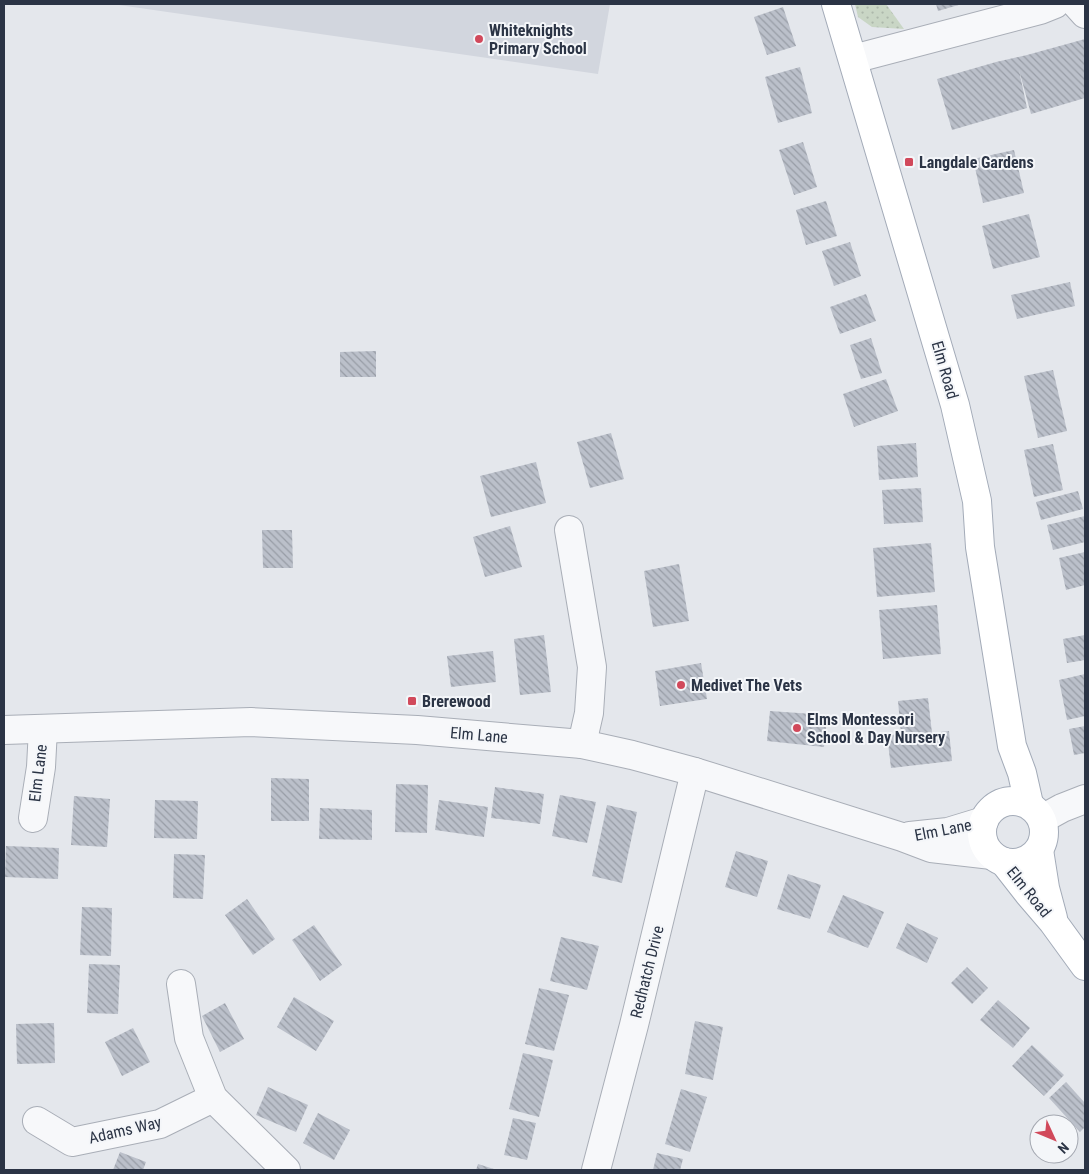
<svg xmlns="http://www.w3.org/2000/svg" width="1089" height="1174" font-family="'Roboto Condensed',sans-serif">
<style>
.built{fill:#d2d6de}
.grass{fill:url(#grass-dots)}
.building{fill:url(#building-back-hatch)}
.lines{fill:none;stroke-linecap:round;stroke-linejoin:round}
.minor-casing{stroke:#a9aeb7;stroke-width:30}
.major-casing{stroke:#a3abb8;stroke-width:30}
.minor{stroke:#f7f8fa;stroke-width:28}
.major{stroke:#fff;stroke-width:28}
.poi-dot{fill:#d1495b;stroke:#f4f6f9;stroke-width:2}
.labels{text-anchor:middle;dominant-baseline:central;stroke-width:4;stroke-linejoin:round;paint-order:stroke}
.poi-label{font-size:16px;font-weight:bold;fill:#2b3445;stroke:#f4f6f9;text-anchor:start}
.street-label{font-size:16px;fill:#2b3445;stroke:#f4f6f9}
</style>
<defs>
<pattern id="grass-dots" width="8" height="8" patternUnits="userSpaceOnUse" patternTransform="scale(1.25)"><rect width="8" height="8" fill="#c9d6c5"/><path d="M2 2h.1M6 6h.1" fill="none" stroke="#adb8ab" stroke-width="1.8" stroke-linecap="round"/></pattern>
<pattern id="building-back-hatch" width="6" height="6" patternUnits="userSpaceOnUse" patternTransform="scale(1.25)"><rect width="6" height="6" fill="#bbc0ca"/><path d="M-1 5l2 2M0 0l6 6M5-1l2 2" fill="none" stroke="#989da6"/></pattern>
</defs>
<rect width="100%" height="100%" fill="#e4e7ec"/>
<!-- built -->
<polygon class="built" points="112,4 610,4 598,74"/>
<!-- grass -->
<polygon class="grass" points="855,4 886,4 904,29 872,27 858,17"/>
<!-- building -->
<g class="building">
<polygon points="936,4 962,4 938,11"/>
<polygon points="783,7 796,46 767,55 754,17"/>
<polygon points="1085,39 1085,98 1031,114 1019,70 1027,108 952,130 937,79 996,62 1027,55"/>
<polygon points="800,67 812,113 778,123 765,77"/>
<polygon points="803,142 817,187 794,195 779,150"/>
<polygon points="1014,150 1024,193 983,203 973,159"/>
<polygon points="826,201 837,236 806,245 796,210"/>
<polygon points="1029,214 1040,257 993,269 982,226"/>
<polygon points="850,242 861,276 834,286 822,251"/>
<polygon points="1070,282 1075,306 1017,319 1011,295"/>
<polygon points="866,294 876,321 840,334 830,307"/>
<polygon points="871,338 882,373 861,379 850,345"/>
<polygon points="376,351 376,377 340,377 340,352"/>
<polygon points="1053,370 1067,431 1038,438 1024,376"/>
<polygon points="886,379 898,411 854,427 843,394"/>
<polygon points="611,433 624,479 590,488 577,442"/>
<polygon points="916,443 918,477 879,480 877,446"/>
<polygon points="1053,444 1063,490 1034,497 1024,450"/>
<polygon points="536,462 546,503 491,517 480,476"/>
<polygon points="921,488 923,522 884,524 882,490"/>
<polygon points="1078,491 1083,509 1041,520 1036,502"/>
<polygon points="1085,516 1085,542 1053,550 1047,525"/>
<polygon points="510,526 522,567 485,577 473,537"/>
<polygon points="262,530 292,530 293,568 263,568"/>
<polygon points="931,543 935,592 877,597 873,548"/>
<polygon points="1085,552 1085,585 1066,590 1059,558"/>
<polygon points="679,564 689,621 653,627 644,571"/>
<polygon points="937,605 941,654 883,659 879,610"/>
<polygon points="544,635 551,692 520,695 514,639"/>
<polygon points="1085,635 1085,660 1067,663 1063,639"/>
<polygon points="493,651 496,682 451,687 447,656"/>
<polygon points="701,663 707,699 660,706 655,671"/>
<polygon points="1085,674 1085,716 1067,720 1059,680"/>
<polygon points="928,698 932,733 949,731 952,761 891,768 887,735 901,734 898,701"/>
<polygon points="770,711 827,715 824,747 767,741"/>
<polygon points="1085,726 1085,753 1074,755 1069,729"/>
<polygon points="271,778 309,779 309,821 271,821"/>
<polygon points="396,784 428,785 427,833 395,832"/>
<polygon points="495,787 544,794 540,824 491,818"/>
<polygon points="560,795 596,802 587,843 552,836"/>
<polygon points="74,796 110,799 107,847 71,845"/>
<polygon points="155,800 198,801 197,839 154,838"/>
<polygon points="439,800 488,807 484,837 435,830"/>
<polygon points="607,805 637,812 622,883 592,876"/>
<polygon points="320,808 372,810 372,840 319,839"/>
<polygon points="6,846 59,848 58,879 5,877"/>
<polygon points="736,851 768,861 757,897 725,887"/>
<polygon points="174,854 205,855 203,899 173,898"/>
<polygon points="788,874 821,885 810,919 777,909"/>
<polygon points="843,895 884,912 868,948 827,932"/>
<polygon points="247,899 275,939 253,955 225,915"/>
<polygon points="82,907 112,908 111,956 80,955"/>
<polygon points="907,923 938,938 927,963 896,948"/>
<polygon points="314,925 342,965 320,981 292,940"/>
<polygon points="561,937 599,946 587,990 550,981"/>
<polygon points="89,964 120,965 118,1014 87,1013"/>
<polygon points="967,967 988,988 972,1004 951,983"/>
<polygon points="539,988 569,995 554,1051 525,1044"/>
<polygon points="294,997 334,1021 316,1051 277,1027"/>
<polygon points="998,1000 1030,1028 1013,1048 980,1020"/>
<polygon points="225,1003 244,1039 220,1052 202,1016"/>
<polygon points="695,1021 723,1027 713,1080 685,1074"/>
<polygon points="54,1023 55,1063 17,1064 16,1024"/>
<polygon points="133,1028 150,1062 122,1076 105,1042"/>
<polygon points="1032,1045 1064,1075 1044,1096 1012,1066"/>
<polygon points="523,1053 553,1060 539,1117 509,1109"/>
<polygon points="1066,1082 1085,1103 1085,1127 1080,1132 1049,1098"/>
<polygon points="268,1087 308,1105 296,1132 256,1115"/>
<polygon points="681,1089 707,1097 690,1152 665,1144"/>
<polygon points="318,1113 350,1130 334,1160 303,1143"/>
<polygon points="513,1118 536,1123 527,1160 504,1155"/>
<polygon points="120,1152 146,1162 143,1170 113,1170"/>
<polygon points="657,1153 683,1159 680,1170 653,1170"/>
<polygon points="478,1164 497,1170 476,1170"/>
</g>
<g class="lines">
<defs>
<g id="minor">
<polyline points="1076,4 1085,14"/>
<polyline points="853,59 1040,10 1055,4"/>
<polyline points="569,530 592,667 589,713 582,744"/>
<polyline points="4,730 251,722 417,730 582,744 632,755 695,772 902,837 931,848 992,855"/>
<polyline points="33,818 41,767 43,729"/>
<polyline points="1042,819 1062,808 1085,799"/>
<polyline points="910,836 948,832 984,821"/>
<polyline points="181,984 189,1038 213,1098 286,1170"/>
<polyline points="37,1121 72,1142 160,1124 213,1098"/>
<polyline points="596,1170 634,1025 695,772"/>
</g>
<g id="major">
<polyline points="836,4 955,405 977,501 980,547 1012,746 1022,773 1029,804"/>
<circle cx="1013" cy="832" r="31"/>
<polyline points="1039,850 1045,888 1053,918"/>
<polyline points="1004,862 1029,894 1053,922 1085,966"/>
</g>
</defs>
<!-- minor casing -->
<use href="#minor" class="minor-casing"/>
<!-- major casing -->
<use href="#major" class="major-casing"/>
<!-- minor -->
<use href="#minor" class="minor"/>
<!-- major -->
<use href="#major" class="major"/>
</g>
<!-- markers -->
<g class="poi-dot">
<circle cx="479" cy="39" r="5"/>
<rect x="904" y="157" width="10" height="10" rx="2.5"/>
<circle cx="681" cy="685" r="5"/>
<rect x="407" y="696" width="10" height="10" rx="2.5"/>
<circle cx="797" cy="728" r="5"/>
</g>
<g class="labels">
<!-- poi labels -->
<g class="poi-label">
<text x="489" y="30">Whiteknights<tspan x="489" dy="18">Primary School</tspan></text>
<text x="919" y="162">Langdale Gardens</text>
<text x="691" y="685">Medivet The Vets</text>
<text x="422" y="701">Brerewood</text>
<text x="807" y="719">Elms Montessori<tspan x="807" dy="18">School &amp; Day Nursery</tspan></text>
</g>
<!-- street labels -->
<g class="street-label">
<text transform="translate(945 370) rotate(74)">Elm Road</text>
<text transform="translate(479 735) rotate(5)">Elm Lane</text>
<text transform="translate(38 773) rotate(-83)">Elm Lane</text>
<text transform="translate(943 830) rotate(-11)">Elm Lane</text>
<text transform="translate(1029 892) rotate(51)">Elm Road</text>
<text transform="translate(647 972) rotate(-76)">Redhatch Drive</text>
<text transform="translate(125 1130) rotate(-13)">Adams Way</text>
</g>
</g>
<!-- border -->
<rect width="1089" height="1174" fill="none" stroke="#2b3445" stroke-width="10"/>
<!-- north arrow -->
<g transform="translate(1054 1139) rotate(134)"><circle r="24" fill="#f4f6f9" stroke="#a4a8b1"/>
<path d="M0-4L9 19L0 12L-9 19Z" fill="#d1495b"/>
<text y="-8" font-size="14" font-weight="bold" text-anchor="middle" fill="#2b3445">N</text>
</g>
</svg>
